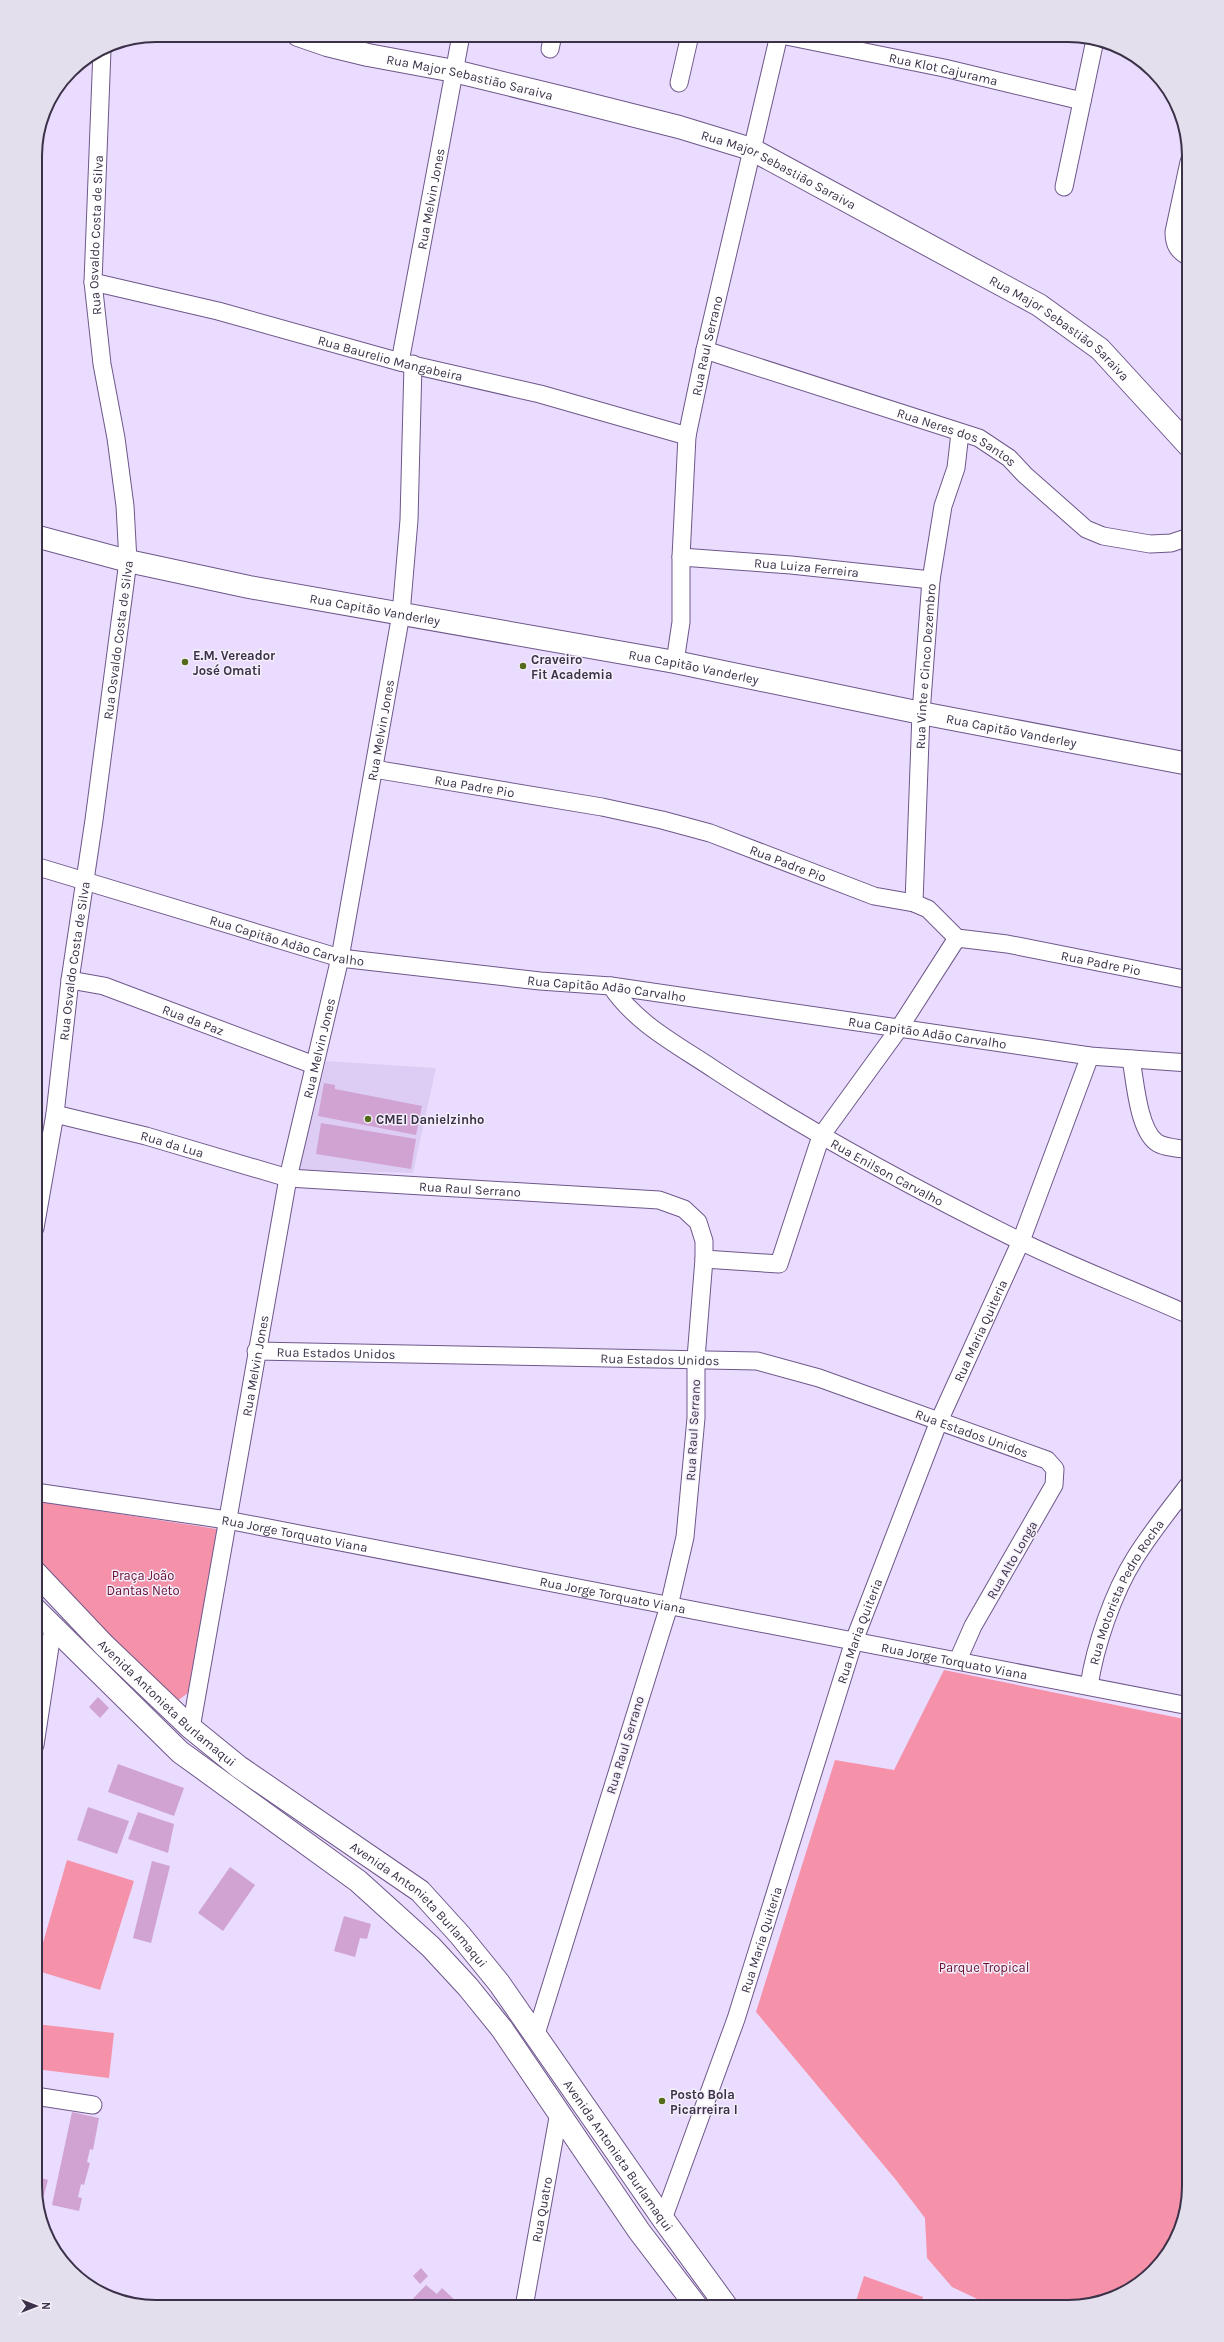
<svg xmlns="http://www.w3.org/2000/svg" width="1224" height="2342" font-family="Karla,sans-serif">
<style>
.built{fill:#ddcdf4}
.green{fill:#f691aa}
.building{fill:#d0a3d3}
.lines{fill:none;stroke-linecap:round;stroke-linejoin:round}
.minor-casing{stroke:#6e578a;stroke-width:19}
.tertiary-casing{stroke:#6e578a;stroke-width:24}
.secondary-casing{stroke:#6e578a;stroke-width:24}
.minor{stroke:#fff;stroke-width:17}
.tertiary{stroke:#fff;stroke-width:22}
.secondary{stroke:#fff;stroke-width:22}
.poi-dot{fill:#546b1b;stroke:#f3eefa;stroke-width:1.5}
.labels{text-anchor:middle;dominant-baseline:central;stroke-width:3;stroke-linejoin:round;paint-order:stroke}
.street-label{font-size:13px;fill:#3b3148;stroke:#f3eefa}
.poi-label{font-size:13px;font-weight:bold;fill:#3b3148;stroke:#f3eefa;text-anchor:start}
.park-label{font-size:13px;fill:#680f31;stroke:#f3eefa}
.rim{fill:none;stroke:#3b3148;stroke-width:2}
</style>
<rect width="100%" height="100%" fill="#eadcff"/>
<!-- built -->
<polygon class="built" points="326,1061 436,1068 413,1173 299,1170"/>
<!-- green -->
<g class="green">
<polygon points="35,1501 217,1529 188,1693 173,1704 35,1560"/>
<polygon points="944,1670 1189,1720 1189,2186 1183,2225 1168,2253 1142,2282 1115,2298 1068,2307 994,2307 952,2287 927,2258 925,2218 896,2180 756,2012 835,1760 894,1770"/>
<polygon points="67,1860 134,1881 100,1990 35,1970"/>
<polygon points="36,2024 114,2033 109,2078 35,2069"/>
<polygon points="864,2276 923,2297 920,2307 854,2307"/>
</g>
<!-- building -->
<g class="building">
<polygon points="324,1083 335,1085 335,1089 422,1106 416,1135 318,1116"/>
<polygon points="321,1123 416,1139 411,1169 316,1154"/>
<polygon points="35,1650 39,1650 36,1671 35,1671"/>
<polygon points="98,1697 109,1708 100,1718 89,1707"/>
<polygon points="118,1764 184,1788 174,1816 108,1792"/>
<polygon points="88,1807 129,1821 117,1854 77,1840"/>
<polygon points="138,1812 174,1824 168,1853 128,1839"/>
<polygon points="152,1861 170,1866 151,1943 133,1938"/>
<polygon points="230,1867 255,1885 223,1931 198,1913"/>
<polygon points="344,1916 371,1924 367,1939 360,1938 355,1957 334,1951"/>
<polygon points="72,2112 99,2118 93,2150 90,2149 87,2162 90,2163 84,2185 81,2184 78,2197 82,2198 79,2211 52,2205"/>
<polygon points="35,2176 48,2180 41,2205 39,2204"/>
<polygon points="421,2268 428,2276 420,2284 413,2276"/>
<polygon points="426,2285 437,2294 442,2288 460,2305 458,2307 409,2307 407,2305"/>
</g>
<g class="lines">
<defs>
<g id="minor">
<path id="s1" d="M 781,35 L 944,68 L 1082,101"/>
<polyline points="550,49 553,35"/>
<polyline points="679,83 690,35"/>
<polyline points="1064,187 1095,40"/>
<path d="M 1189,257 C 1178,251 1174,245 1174,232 L 1189,162"/>
<path id="s2" d="M 93,282 L 218,311 L 400,362 L 540,394 L 687,436"/>
<path id="s3" d="M 705,350 L 979,438 L 1009,458 L 1025,475 L 1086,529 L 1103,536 L 1150,544 L 1171,543 L 1189,537"/>
<path id="s4" d="M 400,362 L 461,35"/>
<path id="s5" d="M 681,557 L 791,565 L 931,580"/>
<path id="s6" d="M 675,662 L 681,622 L 681,557 L 687,436 L 705,350 L 779,35"/>
<path id="s7" d="M 374,769 L 602,807 L 662,820 L 710,833 L 874,896 L 914,903 L 928,909 L 957,938 L 1007,944 L 1189,980"/>
<path id="s8" d="M 35,866 L 340,958 L 540,981 L 611,986 L 1090,1056 L 1189,1063"/>
<path id="s9" d="M 914,903 L 921,713 L 931,580 L 943,506 L 956,468 L 960,433"/>
<path id="s10" d="M 70,980 L 104,986 L 314,1065"/>
<path id="s11" d="M 611,986 C 636,1024 678,1045 715,1070 C 812,1134 915,1189 1020,1241 C 1075,1268 1133,1290 1189,1315"/>
<path d="M 1131,1059 C 1135,1080 1138,1128 1156,1142 C 1164,1148 1179,1148 1189,1150"/>
<path id="s12" d="M 55,1114 L 146,1136 L 288,1178 L 659,1200 L 684,1209 L 698,1222 L 704,1241 L 704,1259 L 696,1358 L 696,1418 L 685,1537 L 669,1606 L 536,2034"/>
<path id="s13" d="M 35,1228 L 55,1114 L 70,980 L 94,820 L 128,561 L 125,506 L 116,438 L 102,364 L 93,282 L 102,50"/>
<polyline points="704,1259 779,1264 821,1136 898,1030 957,938"/>
<path id="s14" d="M 256,1351 L 757,1361 L 819,1378 L 1047,1460 L 1055,1469 L 1054,1485 L 973,1626 L 958,1660"/>
<path id="s15" d="M 35,1492 L 227,1520 L 1189,1706"/>
<path id="s16" d="M 1089,1686 C 1095,1646 1113,1593 1135,1558 C 1151,1532 1171,1508 1189,1484"/>
<path id="s17" d="M 191,1728 L 288,1178 L 340,958 L 401,614 L 409,520 L 413,364"/>
<polyline points="35,1745 53,1627"/>
<polyline points="35,2096 93,2105"/>
<path id="s18" d="M 663,2219 L 736,2019 L 854,1641 L 939,1421 L 1021,1241 L 1090,1056"/>
<path id="s19" d="M 524,2307 L 559,2112"/>
</g>
<g id="tertiary">
<path id="s20" d="M 298,35 L 327,45 L 368,55 L 454,71 L 572,100 L 679,127 L 751,149 L 1039,305 L 1100,349 L 1189,446"/>
<path id="s21" d="M 35,536 L 128,561 L 249,587 L 675,662 L 921,713 L 1189,764"/>
</g>
<g id="secondary">
<path id="s22" d="M 35,1572 L 104,1645 L 191,1728 L 239,1767 L 420,1891 L 460,1935 L 499,1983 L 663,2219 L 727,2307"/>
<polyline points="35,1609 180,1752 358,1881 431,1947 468,1987 502,2029 639,2231 697,2307"/>
</g>
</defs>
<!-- minor casing -->
<use href="#minor" class="minor-casing"/>
<!-- tertiary casing -->
<use href="#tertiary" class="tertiary-casing"/>
<!-- secondary casing -->
<use href="#secondary" class="secondary-casing"/>
<!-- minor -->
<use href="#minor" class="minor"/>
<!-- tertiary -->
<use href="#tertiary" class="tertiary"/>
<!-- secondary -->
<use href="#secondary" class="secondary"/>
</g>
<!-- markers -->
<g class="poi-dot">
<circle cx="185" cy="662" r="4"/>
<circle cx="523" cy="666" r="4"/>
<circle cx="368" cy="1119" r="4"/>
<circle cx="662" cy="2101" r="4"/>
</g>
<g class="labels">
<!-- street labels -->
<g class="street-label">
<text stroke="none"><textPath href="#s1" startOffset="166">Rua Klot Cajurama</textPath></text>
<text stroke="none"><textPath href="#s20" startOffset="177">Rua Major Sebastião Saraiva</textPath></text>
<text stroke="none"><textPath href="#s20" startOffset="501">Rua Major Sebastião Saraiva</textPath></text>
<text stroke="none"><textPath href="#s4" startOffset="166">Rua Melvin Jones</textPath></text>
<text stroke="none"><textPath href="#s13" startOffset="1002">Rua Osvaldo Costa de Silva</textPath></text>
<text stroke="none"><textPath href="#s20" startOffset="825">Rua Major Sebastião Saraiva</textPath></text>
<text stroke="none"><textPath href="#s6" startOffset="319">Rua Raul Serrano</textPath></text>
<text stroke="none"><textPath href="#s2" startOffset="307">Rua Baurelio Mangabeira</textPath></text>
<text stroke="none"><textPath href="#s3" startOffset="267">Rua Neres dos Santos</textPath></text>
<text stroke="none"><textPath href="#s5" startOffset="126">Rua Luiza Ferreira</textPath></text>
<text stroke="none"><textPath href="#s21" startOffset="348">Rua Capitão Vanderley</textPath></text>
<text stroke="none"><textPath href="#s13" startOffset="594">Rua Osvaldo Costa de Silva</textPath></text>
<text stroke="none"><textPath href="#s9" startOffset="237">Rua Vinte e Cinco Dezembro</textPath></text>
<text stroke="none"><textPath href="#s21" startOffset="672">Rua Capitão Vanderley</textPath></text>
<text stroke="none"><textPath href="#s17" startOffset="1016">Rua Melvin Jones</textPath></text>
<text stroke="none"><textPath href="#s21" startOffset="996">Rua Capitão Vanderley</textPath></text>
<text stroke="none"><textPath href="#s7" startOffset="102">Rua Padre Pio</textPath></text>
<text stroke="none"><textPath href="#s7" startOffset="426">Rua Padre Pio</textPath></text>
<text stroke="none"><textPath href="#s8" startOffset="263">Rua Capitão Adão Carvalho</textPath></text>
<text stroke="none"><textPath href="#s13" startOffset="270">Rua Osvaldo Costa de Silva</textPath></text>
<text stroke="none"><textPath href="#s7" startOffset="761">Rua Padre Pio</textPath></text>
<text stroke="none"><textPath href="#s8" startOffset="587">Rua Capitão Adão Carvalho</textPath></text>
<text stroke="none"><textPath href="#s10" startOffset="130">Rua da Paz</textPath></text>
<text stroke="none"><textPath href="#s8" startOffset="911">Rua Capitão Adão Carvalho</textPath></text>
<text stroke="none"><textPath href="#s17" startOffset="692">Rua Melvin Jones</textPath></text>
<text stroke="none"><textPath href="#s12" startOffset="121">Rua da Lua</textPath></text>
<text stroke="none"><textPath href="#s11" startOffset="335">Rua Enilson Carvalho</textPath></text>
<text stroke="none"><textPath href="#s12" startOffset="424">Rua Raul Serrano</textPath></text>
<text stroke="none"><textPath href="#s18" startOffset="944">Rua Maria Quiteria</textPath></text>
<text stroke="none"><textPath href="#s14" startOffset="80">Rua Estados Unidos</textPath></text>
<text stroke="none"><textPath href="#s14" startOffset="404">Rua Estados Unidos</textPath></text>
<text stroke="none"><textPath href="#s17" startOffset="368">Rua Melvin Jones</textPath></text>
<text transform="translate(693 1430) rotate(-87)">Rua Raul Serrano</text>
<text stroke="none"><textPath href="#s14" startOffset="728">Rua Estados Unidos</textPath></text>
<text stroke="none"><textPath href="#s15" startOffset="263">Rua Jorge Torquato Viana</textPath></text>
<text transform="translate(1012 1560) rotate(-60)">Rua Alto Longa</text>
<text stroke="none"><textPath href="#s16" startOffset="102">Rua Motorista Pedro Rocha</textPath></text>
<text stroke="none"><textPath href="#s15" startOffset="587">Rua Jorge Torquato Viana</textPath></text>
<text stroke="none"><textPath href="#s18" startOffset="620">Rua Maria Quiteria</textPath></text>
<text stroke="none"><textPath href="#s15" startOffset="935">Rua Jorge Torquato Viana</textPath></text>
<text stroke="none"><textPath href="#s22" startOffset="186">Avenida Antonieta Burlamaqui</textPath></text>
<text transform="translate(625 1745) rotate(-73)">Rua Raul Serrano</text>
<text stroke="none"><textPath href="#s22" startOffset="510">Avenida Antonieta Burlamaqui</textPath></text>
<text stroke="none"><textPath href="#s18" startOffset="296">Rua Maria Quiteria</textPath></text>
<text stroke="none"><textPath href="#s22" startOffset="833">Avenida Antonieta Burlamaqui</textPath></text>
<text stroke="none"><textPath href="#s19" startOffset="99">Rua Quatro</textPath></text>
</g>
<!-- poi labels -->
<g class="poi-label">
<text x="193" y="655">E.M. Vereador<tspan x="193" dy="15">José Omati</tspan></text>
<text x="531" y="659">Craveiro<tspan x="531" dy="15">Fit Academia</tspan></text>
<text x="376" y="1119">CMEI Danielzinho</text>
<text x="670" y="2094">Posto Bola<tspan x="670" dy="15">Picarreira I</tspan></text>
</g>
<!-- park labels -->
<g class="park-label">
<text x="143" y="1575">Praça João<tspan x="143" dy="15">Dantas Neto</tspan></text>
<text x="984" y="1967">Parque Tropical</text>
</g>
</g>
<!-- crop -->
<path d="M0 0H1224V2342H0ZM156 42H1068A114 114 0 0 1 1182 156V2186A114 114 0 0 1 1068 2300H156A114 114 0 0 1 42 2186V156A114 114 0 0 1 156 42Z" fill="#e4dfec" fill-rule="evenodd"/>
<path class="rim" d="M156 42H1068A114 114 0 0 1 1182 156V2186A114 114 0 0 1 1068 2300H156A114 114 0 0 1 42 2186V156A114 114 0 0 1 156 42Z"/>
<!-- north arrow -->
<g transform="translate(36 2306) rotate(90)" stroke="#f3eefa" stroke-width="3" paint-order="stroke">
<path d="M0-3L7 15L0 10L-7 15Z" fill="#3b3148"/>
<text y="-6" font-size="11" font-weight="bold" text-anchor="middle" fill="#3b3148">N</text>
</g>
</svg>
